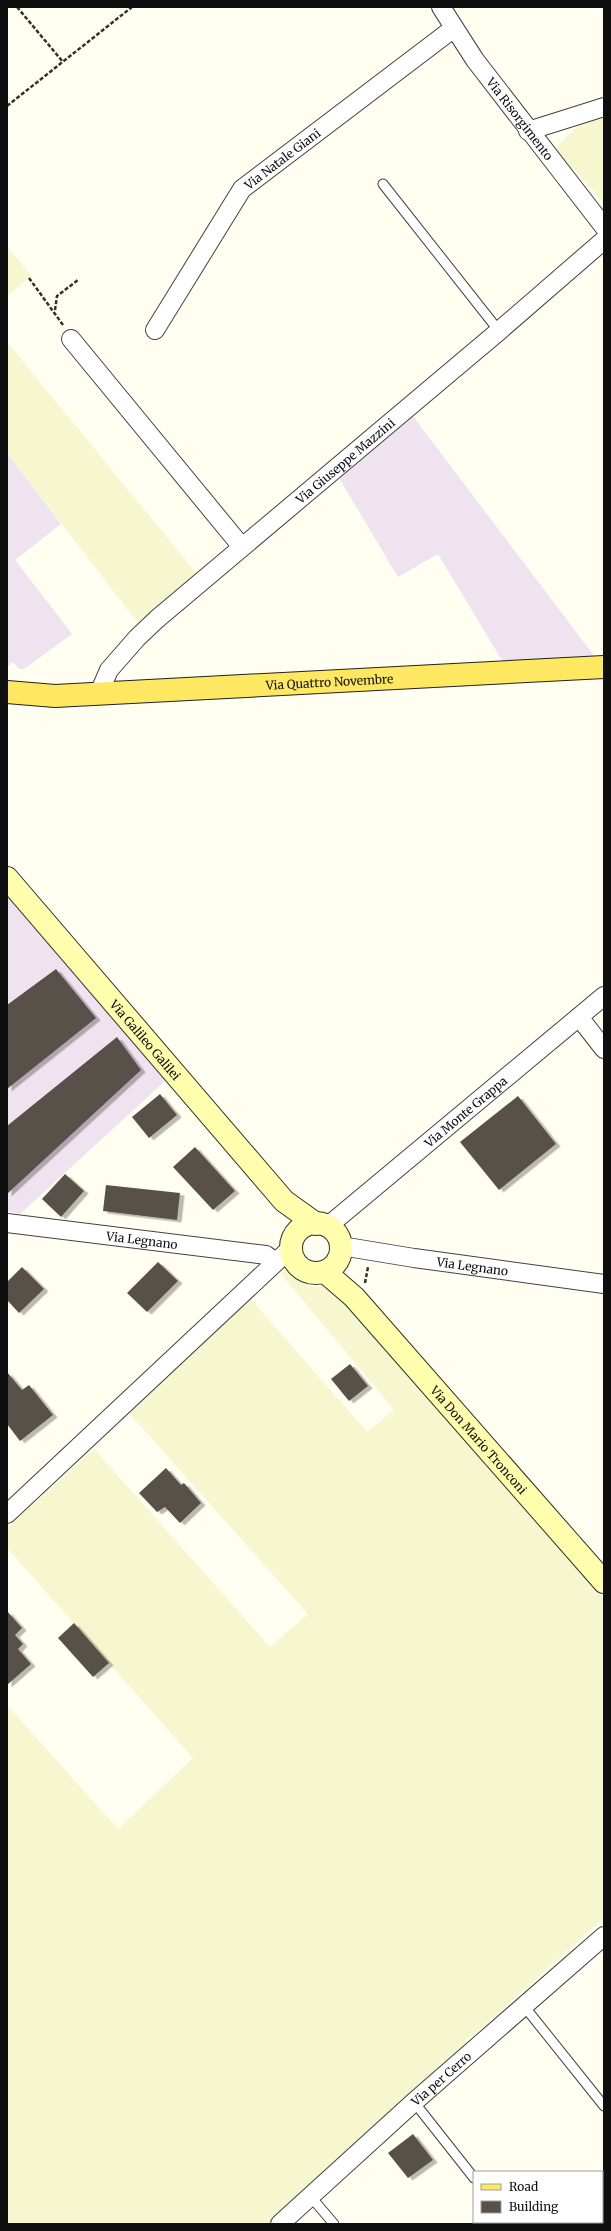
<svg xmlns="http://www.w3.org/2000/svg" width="611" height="2231" font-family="Merriweather,serif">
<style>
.industrial{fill:#eee3ee}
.farmland{fill:#f6f7cf}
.building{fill:#58514a;filter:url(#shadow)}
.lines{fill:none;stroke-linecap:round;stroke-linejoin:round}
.lane-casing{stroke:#424242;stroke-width:11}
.street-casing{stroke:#424242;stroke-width:20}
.secondary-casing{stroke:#313131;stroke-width:24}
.primary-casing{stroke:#202020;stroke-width:24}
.path{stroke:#313131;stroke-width:2.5;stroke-dasharray:4 2;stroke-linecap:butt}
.lane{stroke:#fff;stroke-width:9}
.street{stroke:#fff;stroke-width:18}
.secondary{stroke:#fffeac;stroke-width:22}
.primary{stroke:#ffe861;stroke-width:22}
.labels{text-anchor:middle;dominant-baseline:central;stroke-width:4;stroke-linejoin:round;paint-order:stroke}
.street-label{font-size:12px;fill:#0f0f0f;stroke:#fff}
</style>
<defs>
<filter id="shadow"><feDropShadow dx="4.5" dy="2.5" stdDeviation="0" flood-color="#0004"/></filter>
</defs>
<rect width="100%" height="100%" fill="#fffef1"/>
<!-- industrial -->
<g class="industrial">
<polygon points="409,411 595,657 503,662 438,554 398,577 336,473"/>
<polygon points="7,453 61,524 15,560 72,634 24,669 19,669 13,662 7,667"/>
<polygon points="7,893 165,1081 20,1214 7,1211"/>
</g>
<!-- farmland -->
<g class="farmland">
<polygon points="604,115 604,202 603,202 558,152 557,146 581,123"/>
<polygon points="7,246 31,276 7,296"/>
<polygon points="7,342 197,574 139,624 7,453"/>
<polygon points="286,1271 312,1286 324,1287 344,1299 604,1598 604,1918 474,2035 465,2039 469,2043 270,2224 7,2224 7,1705 118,1829 193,1758 7,1548 7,1528 94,1449 270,1647 308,1614 129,1413 249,1297 367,1432 394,1410 280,1273"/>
</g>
<!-- building -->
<g class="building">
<polygon points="56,969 96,1018 7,1089 7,1005"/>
<polygon points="117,1037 141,1070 7,1194 7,1126"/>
<polygon points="160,1094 177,1115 149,1138 132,1117"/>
<polygon points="518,1096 556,1144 499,1190 460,1142"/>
<polygon points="195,1147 235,1191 213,1210 173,1167"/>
<polygon points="65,1174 84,1191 61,1217 42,1199"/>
<polygon points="106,1185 180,1193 177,1220 103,1211"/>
<polygon points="158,1262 178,1281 147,1312 127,1293"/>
<polygon points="22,1267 44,1289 19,1313 7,1300 7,1282"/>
<polygon points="350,1364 368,1386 349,1401 331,1379"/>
<polygon points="7,1372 22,1390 29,1385 53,1415 20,1441 7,1424"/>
<polygon points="166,1468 181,1485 184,1483 201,1503 180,1523 165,1507 157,1512 139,1493"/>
<polygon points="7,1611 22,1628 15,1635 23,1644 18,1649 31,1664 7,1685"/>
<polygon points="74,1623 109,1663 93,1677 58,1638"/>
<polygon points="413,2134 433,2160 408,2178 388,2153"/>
</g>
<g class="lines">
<defs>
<g id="lane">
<polyline points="383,184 499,331"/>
<polyline points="524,2006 604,2106"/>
<polyline points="414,2102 474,2178"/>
<polyline points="311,2197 334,2224"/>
<polyline points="510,2222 511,2224"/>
</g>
<g id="street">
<path id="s1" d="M 441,7 L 475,60 L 604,227"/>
<polyline points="528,131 604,107"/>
<path id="s2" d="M 155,330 L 242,189 L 454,28"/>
<polyline points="71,339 242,547"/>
<path id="s3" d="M 99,693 L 109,670 L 137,638 L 157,619 L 499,331 L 604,240"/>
<polyline points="579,1017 604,1049"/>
<path id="s4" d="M 7,1223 L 266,1255 L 275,1262"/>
<path id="s5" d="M 328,1226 L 604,996"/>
<path id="s6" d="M 341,1246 L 414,1258 L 604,1284"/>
<polyline points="7,1514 291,1248"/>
<path id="s7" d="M 280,2224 L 414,2102 L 604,1936"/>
</g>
<g id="secondary">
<path id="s8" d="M 7,878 L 284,1201 L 316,1224"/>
<circle cx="316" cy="1248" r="25"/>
<path id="s9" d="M 325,1272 L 354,1297 L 604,1582"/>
</g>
<g id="primary">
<path id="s10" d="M 7,692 L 55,696 L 604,667"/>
</g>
</defs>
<!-- lane casing -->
<use href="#lane" class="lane-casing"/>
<!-- street casing -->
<use href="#street" class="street-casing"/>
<!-- secondary casing -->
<use href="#secondary" class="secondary-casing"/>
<!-- primary casing -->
<use href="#primary" class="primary-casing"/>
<!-- path -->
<g class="path">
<polyline points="17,7 63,62"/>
<polyline points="7,106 132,7"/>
<polyline points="29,278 63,325"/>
<polyline points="55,310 57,296 78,280"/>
<polyline points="365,1283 368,1267"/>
</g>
<!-- lane -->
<use href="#lane" class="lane"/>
<!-- street -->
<use href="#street" class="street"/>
<!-- secondary -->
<use href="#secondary" class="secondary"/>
<!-- primary -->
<use href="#primary" class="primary"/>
</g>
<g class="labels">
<!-- street labels -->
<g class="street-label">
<text stroke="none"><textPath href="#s1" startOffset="137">Via Risorgimento</textPath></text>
<text stroke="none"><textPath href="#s2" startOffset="216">Via Natale Giani</textPath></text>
<text stroke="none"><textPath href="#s3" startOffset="341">Via Giuseppe Mazzini</textPath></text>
<text stroke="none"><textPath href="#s10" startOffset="323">Via Quattro Novembre</textPath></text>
<text stroke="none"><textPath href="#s8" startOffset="213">Via Galileo Galilei</textPath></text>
<text stroke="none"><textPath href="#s5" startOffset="179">Via Monte Grappa</textPath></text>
<text stroke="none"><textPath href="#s4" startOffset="136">Via Legnano</textPath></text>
<text stroke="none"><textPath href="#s6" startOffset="133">Via Legnano</textPath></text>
<text stroke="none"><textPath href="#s9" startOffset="228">Via Don Mario Tronconi</textPath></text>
<text stroke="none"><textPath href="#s7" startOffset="217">Via per Cerro</textPath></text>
</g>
</g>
<!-- border -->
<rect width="611" height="2231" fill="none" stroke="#0f0f0f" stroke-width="16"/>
<!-- legend -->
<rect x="473" y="2171" width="130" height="52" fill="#ffffff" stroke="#9f9f9f"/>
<rect x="481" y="2184" width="20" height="6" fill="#ffe861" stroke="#9f9f9f"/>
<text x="509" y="2191" font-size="12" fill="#0f0f0f">Road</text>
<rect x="481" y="2201" width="20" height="12" fill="#58514a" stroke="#9f9f9f"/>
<text x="509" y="2211" font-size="12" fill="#0f0f0f">Building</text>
</svg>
